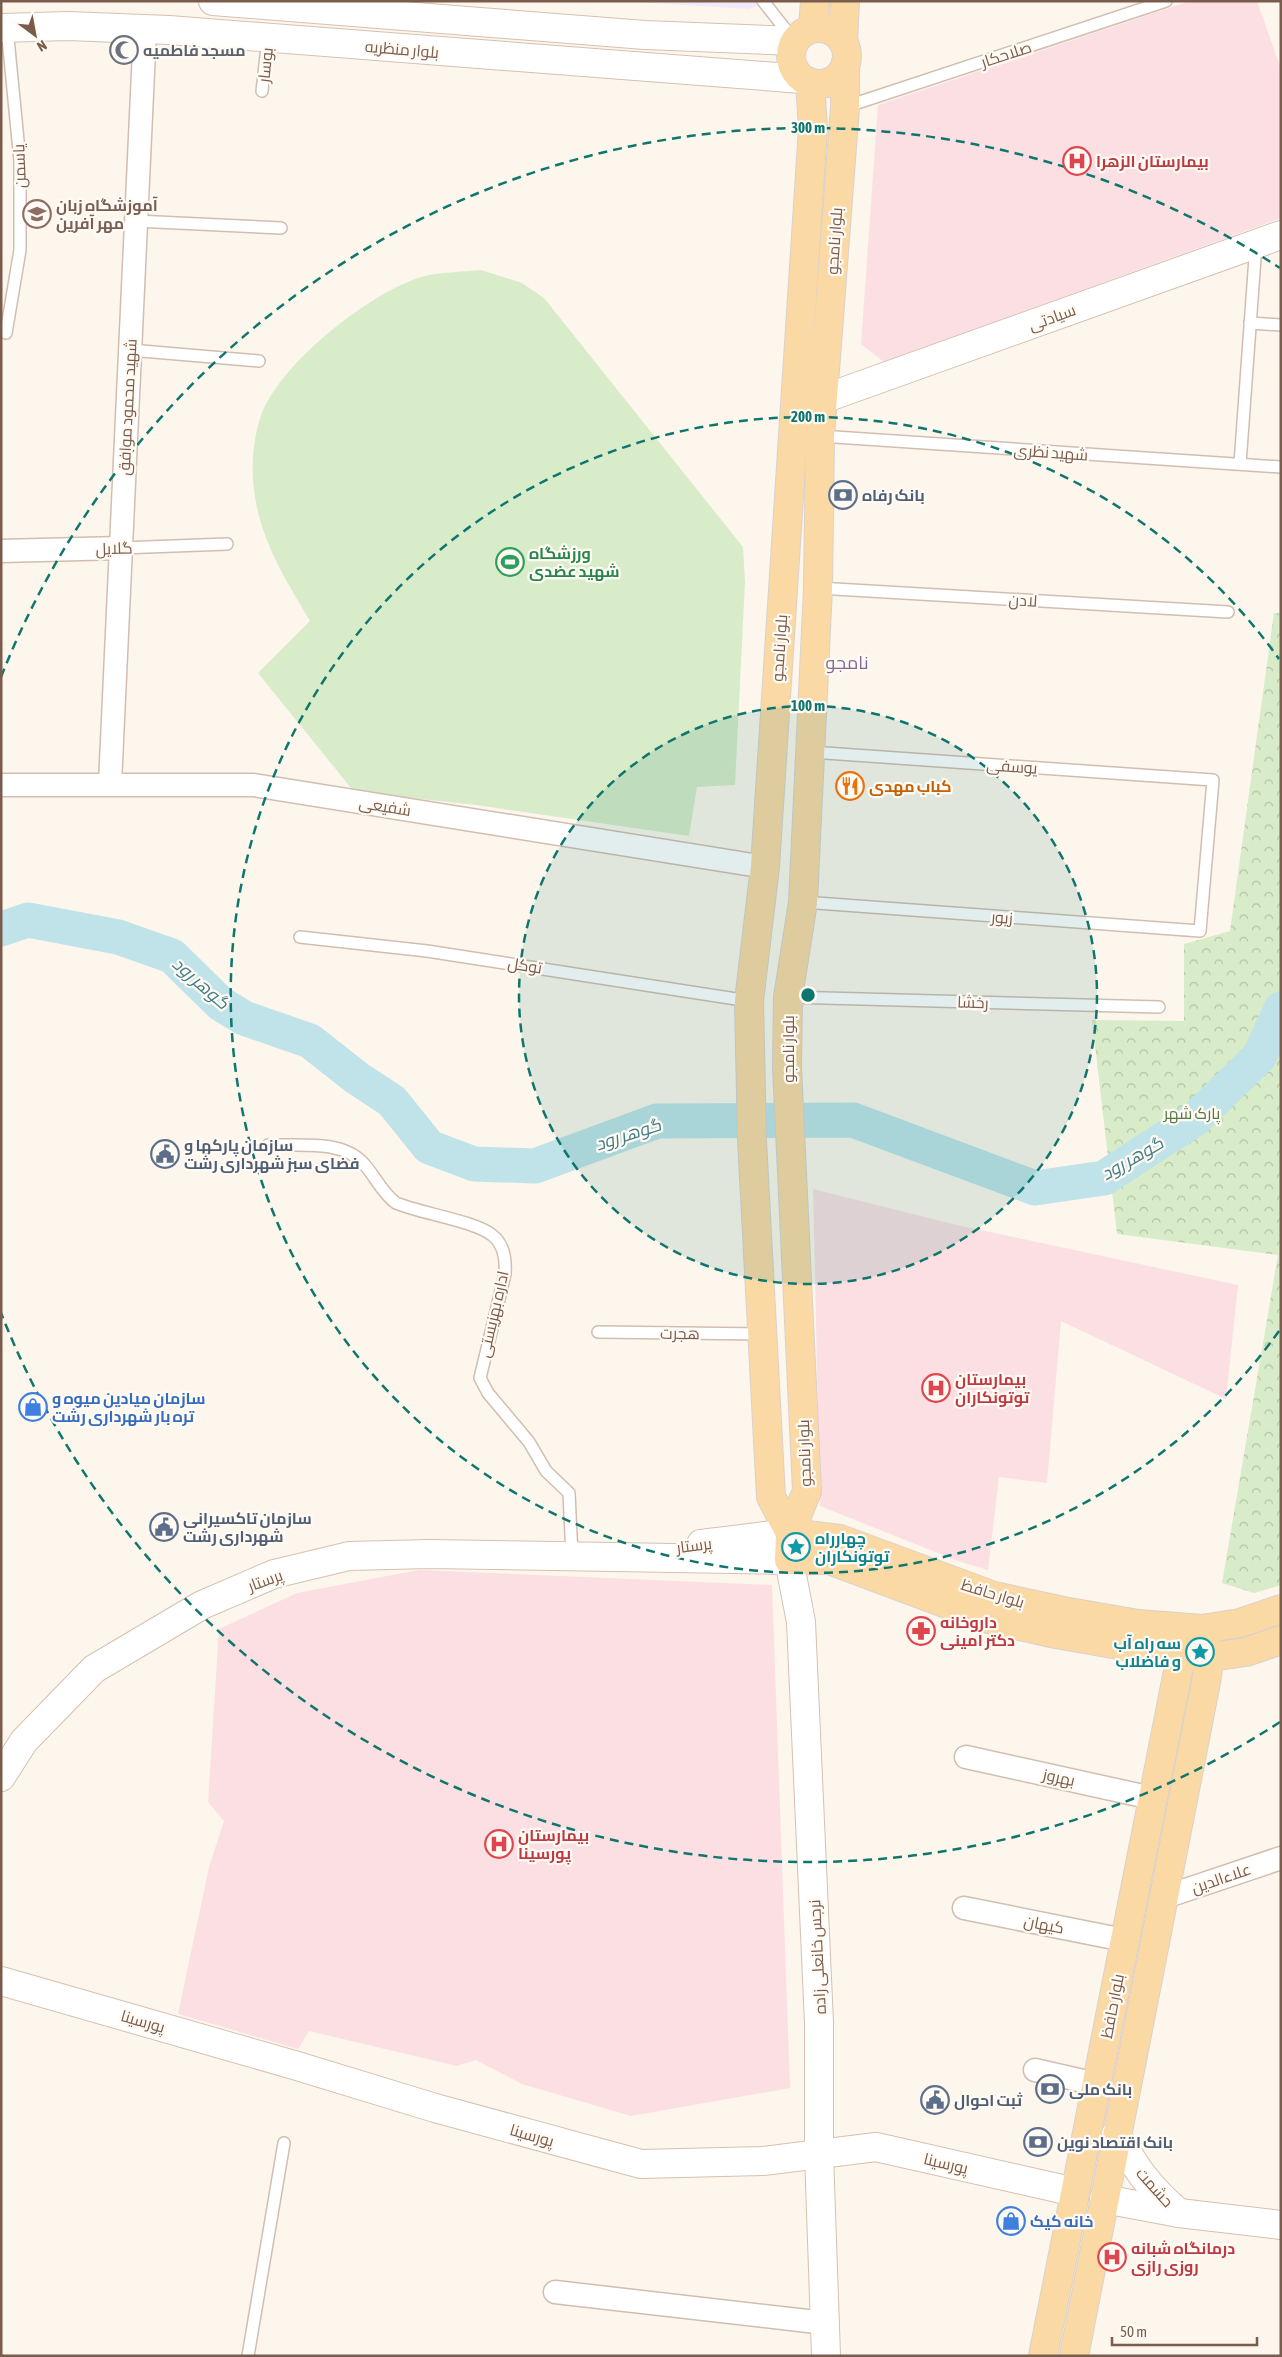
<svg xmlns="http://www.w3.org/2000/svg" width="1282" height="2357" font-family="'Asap Condensed',Cairo,sans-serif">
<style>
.education{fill:#f3e8fa}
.medical{fill:#fbdfe3}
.forest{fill:url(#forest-crowns)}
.pitch{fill:#d8ecc9}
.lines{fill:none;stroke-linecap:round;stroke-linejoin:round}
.river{stroke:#bfe3e8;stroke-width:35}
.lane-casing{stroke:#d1beb0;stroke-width:14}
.street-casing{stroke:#d1beb0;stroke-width:25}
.secondary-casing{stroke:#d6c0b0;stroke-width:30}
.primary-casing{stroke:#dad1cd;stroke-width:30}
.lane{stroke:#fff;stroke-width:11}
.street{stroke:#fff;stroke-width:22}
.secondary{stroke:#fff;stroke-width:28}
.primary{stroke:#fbd9a5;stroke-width:28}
.ring{fill:none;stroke:#0f766e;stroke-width:2.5;stroke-dasharray:9 6}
.labels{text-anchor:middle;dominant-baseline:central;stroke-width:4.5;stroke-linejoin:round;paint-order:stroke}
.street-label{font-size:16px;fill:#7a5c4d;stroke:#fffaf3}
.worship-label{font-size:16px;font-weight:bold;fill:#5b616d;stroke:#fffaf3;text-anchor:start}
.health-label{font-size:16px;font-weight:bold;fill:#be3a42;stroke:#fffaf3;text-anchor:start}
.education-label{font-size:16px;font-weight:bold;fill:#785e54;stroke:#fffaf3;text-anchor:start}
.service-label{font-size:16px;font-weight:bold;fill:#4e5e75;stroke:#fffaf3;text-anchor:start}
.leisure-label{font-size:16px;font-weight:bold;fill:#27864d;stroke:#fffaf3;text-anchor:start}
.food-label{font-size:16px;font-weight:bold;fill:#c56008;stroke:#fffaf3;text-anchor:start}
.park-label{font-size:16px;fill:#537a41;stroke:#fffaf3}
.shop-label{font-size:16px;font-weight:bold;fill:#366cbe;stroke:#fffaf3;text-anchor:start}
.culture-label{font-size:16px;font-weight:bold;fill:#0d838f;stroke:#fffaf3;text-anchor:start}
.neighbourhood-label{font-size:18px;fill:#846695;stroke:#fffaf3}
.water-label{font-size:18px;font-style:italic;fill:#437c86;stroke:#fffaf3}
.centre{fill:#0f766e;stroke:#fffaf3;stroke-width:2.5}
.ring-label{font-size:15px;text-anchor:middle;font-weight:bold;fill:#0f766e;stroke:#fffaf3;stroke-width:4.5;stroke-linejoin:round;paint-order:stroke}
</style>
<defs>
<pattern id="forest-crowns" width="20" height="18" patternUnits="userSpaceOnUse" patternTransform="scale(1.25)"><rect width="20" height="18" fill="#d8ecc9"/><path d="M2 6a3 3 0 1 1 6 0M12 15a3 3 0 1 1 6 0" fill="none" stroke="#b4c2a5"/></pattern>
</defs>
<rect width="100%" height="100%" fill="#fdf6ec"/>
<!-- education -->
<polygon class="education" points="619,1 768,1 749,9"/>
<!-- medical -->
<g class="medical">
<polygon points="1190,1 1257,1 1281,69 1281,218 884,362 861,344 878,105"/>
<polygon points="813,1189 957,1225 1238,1285 1226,1399 1061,1321 1047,1483 999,1477 988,1570 958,1561 820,1506"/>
<polygon points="419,1570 772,1585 790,2088 631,2116 522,2084 476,2060 457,2066 309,2031 298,2049 178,2014 209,1867 224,1821 208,1802 219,1629 297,1593"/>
</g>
<!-- forest -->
<polygon class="forest" points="1274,613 1281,613 1281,1585 1254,1593 1222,1583 1278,1255 1117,1234 1092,1020 1184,1021 1184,944 1230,931"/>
<!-- pitch -->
<path class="pitch" d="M 481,270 L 522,283 L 544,298 L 743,547 L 745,582 L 735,785 L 697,787 L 689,836 L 476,805 L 365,793 L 351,788 L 258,673 L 310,621 C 287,582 262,543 255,497 C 251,473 252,446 259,422 C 273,368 369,293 421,277 C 439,272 462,272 481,270 Z"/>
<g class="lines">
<!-- river -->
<polyline class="river" points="1,929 28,920 118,937 172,956 221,1004 244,1018 310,1041 357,1078 392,1101 429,1147 474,1164 535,1166 657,1121 853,1120 1035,1188 1104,1178 1195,1119 1259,1057 1281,1009"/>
<defs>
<g id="lane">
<polyline points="763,1 793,39"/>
<polyline points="262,91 268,38"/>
<polyline points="845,107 1166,1"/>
<polyline points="136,221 281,228"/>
<polyline points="1250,323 1281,325"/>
<polyline points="6,333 20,250 20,161 7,28"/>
<polyline points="130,350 259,361"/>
<polyline points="820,436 1281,467"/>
<polyline points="1240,464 1256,244"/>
<polyline points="121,548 227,544"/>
<polyline points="818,588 1228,612"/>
<polyline points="803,902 1200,931 1213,780 811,752"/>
<polyline points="300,937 427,951 749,1001"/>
<polyline points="788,997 1159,1007"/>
<path d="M 268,1145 C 298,1146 342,1139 364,1164 C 375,1176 382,1193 396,1203 C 419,1213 475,1221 492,1235 C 504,1244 506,1260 505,1274 L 480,1378 L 488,1393 L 529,1442 L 546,1471 L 569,1493 L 572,1556"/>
<polyline points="598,1332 763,1334"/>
<polyline points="248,2356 284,2143"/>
</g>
<g id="street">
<polyline points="1,551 121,548"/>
<polyline points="110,784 145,29"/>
<polyline points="1,785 254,785 765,867"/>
<polyline points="966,1757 1152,1798"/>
<polyline points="1162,1898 1281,1858"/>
<polyline points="964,1908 1124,1940"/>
<polyline points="1035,2070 1096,2084"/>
<polyline points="555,2292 825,2323"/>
</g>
<g id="secondary">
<polyline points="213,1 645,35 795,41"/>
<polyline points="1,28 68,26 169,30 802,79"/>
<polyline points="823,399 1281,235"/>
<polyline points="701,1544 790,1533"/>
<polyline points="1,1777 24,1741 94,1669 202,1605 274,1574 349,1556 429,1554 789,1560 801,1622 819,2023 819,2154 826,2356"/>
<polyline points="1,1981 294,2065 435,2108 641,2164 763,2161 876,2147 1075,2192"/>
<path d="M 1116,2134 C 1136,2168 1149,2188 1179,2213"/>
<polyline points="1104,2199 1179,2213 1281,2225"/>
</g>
<g id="primary">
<polyline points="813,28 815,1"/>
<circle cx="819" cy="56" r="28"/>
<polyline points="843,42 845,1"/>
<polyline points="845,65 845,107 820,436 818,588 803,902 788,997 787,1067 807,1491 790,1533 789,1560 829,1560 984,1618 1056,1634 1181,1656 1210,1657 1246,1652 1281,1640"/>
<polyline points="790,1533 771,1497 752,1140 749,1001 765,867 813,128 810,82"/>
<polyline points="790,1533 840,1539 994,1596 1063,1611 1138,1624 1202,1629 1240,1623 1281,1609"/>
<polyline points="1043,2356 1181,1656 1202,1629"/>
<polyline points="1074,2356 1206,1682 1210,1657 1205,1639"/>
</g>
</defs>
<!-- lane casing -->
<use href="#lane" class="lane-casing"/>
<!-- street casing -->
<use href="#street" class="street-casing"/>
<!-- secondary casing -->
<use href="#secondary" class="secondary-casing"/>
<!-- primary casing -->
<use href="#primary" class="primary-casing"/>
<!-- lane -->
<use href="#lane" class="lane"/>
<!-- street -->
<use href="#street" class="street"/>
<!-- secondary -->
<use href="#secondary" class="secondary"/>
<!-- primary -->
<use href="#primary" class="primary"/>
</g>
<!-- distance rings -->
<circle cx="808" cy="995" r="289" fill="#0f766e" fill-opacity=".12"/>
<g class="ring">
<circle cx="808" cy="995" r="289"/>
<path d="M1279 1331A578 578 0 1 1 1279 659"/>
<path d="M1280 1722A867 867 0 0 1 1 1313M1 677A867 867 0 0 1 1280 268"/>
</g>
<!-- icons -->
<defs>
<symbol id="mosque-ring" viewBox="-11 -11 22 22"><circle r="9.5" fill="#fffaf3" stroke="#6b7280" stroke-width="1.5"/><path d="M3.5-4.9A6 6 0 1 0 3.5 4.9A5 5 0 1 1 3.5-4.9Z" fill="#6b7280"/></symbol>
<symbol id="hospital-ring" viewBox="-11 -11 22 22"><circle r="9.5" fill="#fffaf3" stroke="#e0444e" stroke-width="1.5"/><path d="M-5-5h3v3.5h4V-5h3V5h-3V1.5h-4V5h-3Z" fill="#e0444e"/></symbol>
<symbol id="school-ring" viewBox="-11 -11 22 22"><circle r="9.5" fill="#fffaf3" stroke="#8d6e63" stroke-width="1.5"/><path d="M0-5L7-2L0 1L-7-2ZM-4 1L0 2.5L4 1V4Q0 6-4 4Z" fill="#8d6e63"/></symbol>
<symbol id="bank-ring" viewBox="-11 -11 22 22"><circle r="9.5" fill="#fffaf3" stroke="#5c6f8a" stroke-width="1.5"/><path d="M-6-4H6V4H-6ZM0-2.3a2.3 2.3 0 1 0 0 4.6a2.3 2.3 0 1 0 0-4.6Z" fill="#5c6f8a"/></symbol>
<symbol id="stadium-ring" viewBox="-11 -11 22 22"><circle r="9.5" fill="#fffaf3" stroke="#2e9e5b" stroke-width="1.5"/><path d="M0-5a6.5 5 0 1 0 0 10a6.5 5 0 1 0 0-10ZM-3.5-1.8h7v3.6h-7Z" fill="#2e9e5b"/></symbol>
<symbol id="restaurant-ring" viewBox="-11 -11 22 22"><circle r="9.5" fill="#fffaf3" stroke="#e8710a" stroke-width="1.5"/><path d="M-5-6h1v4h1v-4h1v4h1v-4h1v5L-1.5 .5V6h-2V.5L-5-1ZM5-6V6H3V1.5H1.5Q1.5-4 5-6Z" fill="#e8710a"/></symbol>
<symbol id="civic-ring" viewBox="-11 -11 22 22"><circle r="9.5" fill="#fffaf3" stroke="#5c6f8a" stroke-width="1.5"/><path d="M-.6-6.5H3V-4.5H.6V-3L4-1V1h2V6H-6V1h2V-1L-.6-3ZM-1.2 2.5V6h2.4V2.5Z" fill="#5c6f8a"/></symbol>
<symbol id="shop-ring" viewBox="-11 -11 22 22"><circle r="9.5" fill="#fffaf3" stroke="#3f7fe0" stroke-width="1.5"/><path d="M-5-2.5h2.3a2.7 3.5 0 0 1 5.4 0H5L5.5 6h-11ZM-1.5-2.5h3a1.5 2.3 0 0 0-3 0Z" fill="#3f7fe0"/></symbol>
<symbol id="sight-ring" viewBox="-11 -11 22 22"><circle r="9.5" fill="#fffaf3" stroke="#0f9aa8" stroke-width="1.5"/><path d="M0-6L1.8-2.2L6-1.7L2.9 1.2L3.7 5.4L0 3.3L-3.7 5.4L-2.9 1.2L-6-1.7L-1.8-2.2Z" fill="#0f9aa8"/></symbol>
<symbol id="pharmacy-ring" viewBox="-11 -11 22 22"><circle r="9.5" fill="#fffaf3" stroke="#e0444e" stroke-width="1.5"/><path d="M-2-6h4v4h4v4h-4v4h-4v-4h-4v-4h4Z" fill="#e0444e"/></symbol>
</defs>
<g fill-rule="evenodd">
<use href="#mosque-ring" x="108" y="34" width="32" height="32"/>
<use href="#hospital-ring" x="1061" y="145" width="32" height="32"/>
<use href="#school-ring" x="21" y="198" width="32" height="32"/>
<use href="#bank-ring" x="827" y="479" width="32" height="32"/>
<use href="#stadium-ring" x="494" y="546" width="32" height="32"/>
<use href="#restaurant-ring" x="834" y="770" width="32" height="32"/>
<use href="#civic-ring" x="149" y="1138" width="32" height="32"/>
<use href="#hospital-ring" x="920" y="1372" width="32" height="32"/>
<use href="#shop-ring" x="17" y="1391" width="32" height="32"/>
<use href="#civic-ring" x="148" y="1511" width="32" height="32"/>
<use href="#sight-ring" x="780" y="1531" width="32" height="32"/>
<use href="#pharmacy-ring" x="905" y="1615" width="32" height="32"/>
<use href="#sight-ring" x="1184" y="1636" width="32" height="32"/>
<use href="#hospital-ring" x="483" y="1828" width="32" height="32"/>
<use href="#bank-ring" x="1034" y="2073" width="32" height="32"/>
<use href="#civic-ring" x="919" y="2084" width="32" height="32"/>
<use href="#bank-ring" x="1022" y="2126" width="32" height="32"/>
<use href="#shop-ring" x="995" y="2205" width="32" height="32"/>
<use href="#hospital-ring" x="1096" y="2241" width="32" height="32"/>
</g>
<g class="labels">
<!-- street labels -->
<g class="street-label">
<text transform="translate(402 49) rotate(5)">بلوار منظریه</text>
<text transform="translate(1006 54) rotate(-18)">صلاحکار</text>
<text transform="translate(265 65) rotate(-84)">بوسار</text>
<text transform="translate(19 166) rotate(-92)">یاسمن</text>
<text transform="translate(834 241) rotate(-86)">بلوار نامجو</text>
<text transform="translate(1052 317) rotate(-20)">سیادتی</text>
<text transform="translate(127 407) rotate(-87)">شهید محمود موافق</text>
<text transform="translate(1051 452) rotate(4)">شهید نظری</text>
<text transform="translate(114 548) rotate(-2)">گلایل</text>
<text transform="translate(1023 600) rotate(3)">لادن</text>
<text transform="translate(779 648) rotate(-86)">بلوار نامجو</text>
<text transform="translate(1012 766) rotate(4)">یوسفی</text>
<text transform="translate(385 806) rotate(9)">شفیعی</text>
<text transform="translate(1002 917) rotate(4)">زیور</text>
<text transform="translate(525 965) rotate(9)">توکل</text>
<text transform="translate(973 1002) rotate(2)">رخشا</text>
<text transform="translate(788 1049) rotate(-90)">بلوار نامجو</text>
<text transform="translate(493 1314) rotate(-77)">اداره بهزیستی</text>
<text transform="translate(680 1333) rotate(1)">هجرت</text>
<text transform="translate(804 1453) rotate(-92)">بلوار نامجو</text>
<text transform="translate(694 1545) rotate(-7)">پرستار</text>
<text transform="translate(265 1580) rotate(-20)">پرستار</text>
<text transform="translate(993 1593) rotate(17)">بلوار حافظ</text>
<text transform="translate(1059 1777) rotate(12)">بهروز</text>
<text transform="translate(1221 1878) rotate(-19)">علاءالدین</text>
<text transform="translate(1044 1924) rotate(11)">کیهان</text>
<text transform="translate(817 1957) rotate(-93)">نرجس خانعلی زاده</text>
<text transform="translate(1112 2006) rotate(-79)">بلوار حافظ</text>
<text transform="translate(143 2021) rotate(16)">پورسینا</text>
<text transform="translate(532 2135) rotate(16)">پورسینا</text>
<text transform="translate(946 2163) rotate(13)">پورسینا</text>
<text transform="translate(1155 2187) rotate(48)">حشمت</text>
</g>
<!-- worship labels -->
<g class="worship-label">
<text x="143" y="50">مسجد فاطمیه</text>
</g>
<!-- health labels -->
<g class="health-label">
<text x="1096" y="161">بیمارستان الزهرا</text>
<text x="955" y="1379">بیمارستان<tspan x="955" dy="18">توتونکاران</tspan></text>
<text x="940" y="1622">داروخانه<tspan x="940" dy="18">دکتر امینی</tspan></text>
<text x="518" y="1835">بیمارستان<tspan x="518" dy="18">پورسینا</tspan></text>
<text x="1131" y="2248">درمانگاه شبانه<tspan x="1131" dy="18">روزی رازی</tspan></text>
</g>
<!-- education labels -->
<g class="education-label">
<text x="56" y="205">آموزشگاه زبان<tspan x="56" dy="18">مهر آفرین</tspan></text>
</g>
<!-- service labels -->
<g class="service-label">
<text x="862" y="495">بانک رفاه</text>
<text x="184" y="1145">سازمان پارکها و<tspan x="184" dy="18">فضای سبز شهرداری رشت</tspan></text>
<text x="183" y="1518">سازمان تاکسیرانی<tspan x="183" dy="18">شهرداری رشت</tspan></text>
<text x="1069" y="2089">بانک ملی</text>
<text x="954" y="2100">ثبت احوال</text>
<text x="1057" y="2142">بانک اقتصاد نوین</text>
</g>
<!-- leisure labels -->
<g class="leisure-label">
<text x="529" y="553">ورزشگاه<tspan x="529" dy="18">شهید عضدی</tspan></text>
</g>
<!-- food labels -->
<g class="food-label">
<text x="869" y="786">کباب مهدی</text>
</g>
<!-- park labels -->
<g class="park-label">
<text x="1192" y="1113">پارک شهر</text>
</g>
<!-- shop labels -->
<g class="shop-label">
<text x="52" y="1398">سازمان میادین میوه و<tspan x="52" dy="18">تره بار شهرداری رشت</tspan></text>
<text x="1030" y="2221">خانه کیک</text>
</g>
<!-- culture labels -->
<g class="culture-label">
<text x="815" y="1538">چهارراه<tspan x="815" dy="18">توتونکاران</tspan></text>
<text x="1181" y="1643" text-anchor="end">سه راه آب<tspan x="1181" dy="18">و فاضلاب</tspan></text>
</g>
<!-- neighbourhood labels -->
<g class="neighbourhood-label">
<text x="847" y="662">نامجو</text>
</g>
<!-- water labels -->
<g class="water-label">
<text transform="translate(201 983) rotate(41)">گوهر رود</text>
<text transform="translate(628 1134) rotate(-18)">گوهر رود</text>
<text transform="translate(1132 1158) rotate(-30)">گوهر رود</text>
</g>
</g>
<circle cx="808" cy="995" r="8" class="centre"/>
<g class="ring-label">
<text x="808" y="133">300 m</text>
<text x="808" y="422">200 m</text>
<text x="808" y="711">100 m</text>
</g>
<!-- border -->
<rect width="1282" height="2357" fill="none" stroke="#7a5c4d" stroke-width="5"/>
<!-- north arrow -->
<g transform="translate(35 35) rotate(148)" stroke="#fffaf3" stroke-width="4" paint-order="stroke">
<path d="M0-4L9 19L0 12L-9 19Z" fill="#7a5c4d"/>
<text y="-8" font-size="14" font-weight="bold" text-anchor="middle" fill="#7a5c4d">N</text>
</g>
<!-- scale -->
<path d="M1112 2337v8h145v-8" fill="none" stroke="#7a5c4d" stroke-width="2.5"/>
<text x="1120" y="2337" font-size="15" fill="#7a5c4d" stroke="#fffaf3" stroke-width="4" paint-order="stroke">50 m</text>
</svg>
